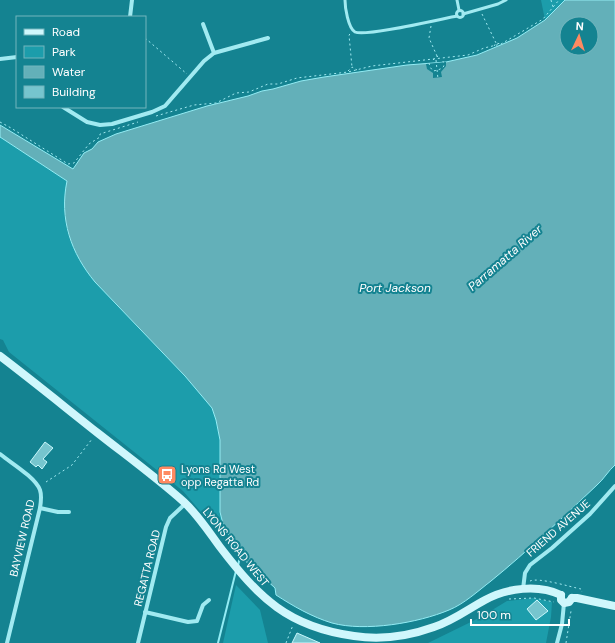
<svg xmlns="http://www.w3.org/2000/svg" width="615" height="643" font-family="'DM Sans',sans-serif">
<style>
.green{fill:#1c9dab}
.water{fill:#63b0b9;stroke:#93ecf4;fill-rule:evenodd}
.pier{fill:#148391}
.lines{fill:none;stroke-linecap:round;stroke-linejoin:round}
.stream{stroke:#93ecf4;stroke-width:2}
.building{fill:#76c5ce;stroke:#c8f7fc}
.path{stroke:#a1eaf1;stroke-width:1;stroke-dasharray:2 3;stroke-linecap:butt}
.service{stroke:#a1eaf1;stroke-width:3}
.minor{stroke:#a1eaf1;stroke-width:4}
.secondary{stroke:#cff7fc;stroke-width:8}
.labels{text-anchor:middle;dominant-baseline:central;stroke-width:4;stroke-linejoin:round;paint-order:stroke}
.poi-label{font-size:11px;fill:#fff;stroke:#148391;text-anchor:start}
.street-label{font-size:11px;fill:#fff;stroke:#148391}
.water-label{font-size:12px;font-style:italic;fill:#fff;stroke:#148391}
</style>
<rect width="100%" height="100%" fill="#148391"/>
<!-- green -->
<g class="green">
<polygon points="541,0 565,0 545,20"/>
<path d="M 0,137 L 67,181 C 53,243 91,277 130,318 C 150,339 170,361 191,382 C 199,392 210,402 215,414 C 225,438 220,477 220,503 C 220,515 223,527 224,539 L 183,491 L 9,352 L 3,340 L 0,339 Z"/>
<polygon points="236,585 260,610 268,643 223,643"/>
<polygon points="533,598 552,602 551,617 546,643 428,643 479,618 507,601"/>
</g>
<!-- water -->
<path class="water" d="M 565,0 L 615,0 L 615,465 C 608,471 604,479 597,485 C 562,518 528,551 491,581 C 478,591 464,604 449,610 C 418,623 365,632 332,623 C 312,617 293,606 276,595 L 275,588 L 240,556 L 223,524 L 220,512 L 220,440 L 216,420 L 212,408 L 185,376 L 95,282 C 71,253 59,219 67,181 L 0,137 L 0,125 L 73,169 L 84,153 L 92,149 L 98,142 L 116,134 L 207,106 L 248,96 L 262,91 L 273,89 L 301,81 L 324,77 L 407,65 L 446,62 L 477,55 L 517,38 L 545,20 ZM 567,24 L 591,24 L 591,48 L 567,48 Z"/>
<!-- pier -->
<polygon class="pier" points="446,62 446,66 441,72 442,77 433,78 433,73 427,69 426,64"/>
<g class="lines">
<!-- stream -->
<g class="stream">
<polyline points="238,566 240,556"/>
<polyline points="218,643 236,571"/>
</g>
</g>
<!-- building -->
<g class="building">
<polygon points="45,442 53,448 43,459 47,462 42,469 38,465 36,467 30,462"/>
<polygon points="537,600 548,611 536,620 527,609"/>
<polygon points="297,633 320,643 292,643"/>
</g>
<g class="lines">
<!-- path -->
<g class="path">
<polyline points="551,0 553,7"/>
<polyline points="482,14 496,43"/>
<polyline points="431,26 429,38 437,56"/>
<polyline points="350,34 349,35 352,67"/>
<polyline points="145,38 187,74"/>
<polyline points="494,46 496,43 501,44"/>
<polyline points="433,60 437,56 440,59"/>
<polyline points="436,60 438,79"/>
<path d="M 429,63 L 430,67 L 433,71 C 438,70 440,70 444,66 L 443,61"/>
<polyline points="348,71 352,67 357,70"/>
<polyline points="156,116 194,105 216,103 236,93 249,92 268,84 278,84 297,78 348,72 372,66 468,55 484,48 501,44 523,31 543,19 559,0"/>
<polyline points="0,122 11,128 68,164 74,163 89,144 100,137 100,134 138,122"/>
<polyline points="46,482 72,465 92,439"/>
<path d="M 530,581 C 538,577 571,587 581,589 L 582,592"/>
<polyline points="509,599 534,598 554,602"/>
<polyline points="286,643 293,625"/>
<polyline points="566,643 571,611 570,609"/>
</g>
<!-- service -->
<g class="service">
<path d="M 345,0 C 345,7 348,28 355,32 C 365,37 441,19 457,16"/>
<polyline points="457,0 459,10"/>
<circle cx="460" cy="14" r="3.5"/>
<polyline points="463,14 498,4 506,0"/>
</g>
<!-- minor -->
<g class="minor">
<polyline points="130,17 132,0"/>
<polyline points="203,24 214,53"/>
<polyline points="0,59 17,57"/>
<polyline points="63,107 87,122 100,125 112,124 152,112 165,106 204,61 214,53 268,38"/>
<path d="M 0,454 C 11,463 35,477 40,490 C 42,496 41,502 40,508 L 7,643"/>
<polyline points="40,508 58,512 69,512"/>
<polyline points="523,589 525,573 530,565 552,548 590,514 615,486"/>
<polyline points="145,612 188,622 197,621 203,605 209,600"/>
<polyline points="138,643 166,527 170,518 185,504"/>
<polyline points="557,643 562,624 564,603"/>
</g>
<!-- secondary -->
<g class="secondary">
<path d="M 0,356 C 33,381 66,408 99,434 C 127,456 157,478 184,502 C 198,515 209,532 220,547 C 259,598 288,627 354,636 C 380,640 409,636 434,627 C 453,621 468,609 485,600 C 507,588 538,584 561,595"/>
<polyline points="561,595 561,600 564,603 569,602 572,598"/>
<polyline points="572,598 577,598 615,606"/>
</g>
</g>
<!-- icons -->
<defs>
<symbol id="bus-square" viewBox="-11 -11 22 22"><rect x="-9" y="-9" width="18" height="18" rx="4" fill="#ff8a61" stroke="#148391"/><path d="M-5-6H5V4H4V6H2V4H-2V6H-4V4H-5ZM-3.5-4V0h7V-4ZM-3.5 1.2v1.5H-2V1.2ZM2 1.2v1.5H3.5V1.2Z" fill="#fff"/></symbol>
</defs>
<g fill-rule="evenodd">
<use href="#bus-square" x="156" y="464" width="22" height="22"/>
</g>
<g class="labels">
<!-- poi labels -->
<g class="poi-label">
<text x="181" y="469">Lyons Rd West<tspan x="181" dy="13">opp Regatta Rd</tspan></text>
</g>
<!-- street labels -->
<g class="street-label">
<text transform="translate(558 528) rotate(-41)">FRIEND AVENUE</text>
<text transform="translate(22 538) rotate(-77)">BAYVIEW ROAD</text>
<text transform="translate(236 547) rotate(51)">LYONS ROAD WEST</text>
<text transform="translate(147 568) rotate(-76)">REGATTA ROAD</text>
</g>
<!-- water labels -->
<g class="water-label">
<text transform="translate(505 258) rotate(-41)">Parramatta River</text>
<text x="395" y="288">Port Jackson</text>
</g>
</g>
<!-- legend -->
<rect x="16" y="16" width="130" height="92" fill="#148391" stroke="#72b5bd"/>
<rect x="24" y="29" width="20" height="6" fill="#cff7fc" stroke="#72b5bd"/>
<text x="52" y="36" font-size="12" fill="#ffffff">Road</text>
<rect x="24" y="46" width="20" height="12" fill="#1c9dab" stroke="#72b5bd"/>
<text x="52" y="56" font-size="12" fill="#ffffff">Park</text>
<rect x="24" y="66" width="20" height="12" fill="#63b0b9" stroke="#72b5bd"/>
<text x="52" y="76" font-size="12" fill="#ffffff">Water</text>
<rect x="24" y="86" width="20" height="12" fill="#76c5ce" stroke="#72b5bd"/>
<text x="52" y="96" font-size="12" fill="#ffffff">Building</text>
<!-- north arrow -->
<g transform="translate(579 36) rotate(4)"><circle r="19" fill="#148391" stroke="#72b5bd"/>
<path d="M0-3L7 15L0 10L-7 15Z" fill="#ff8a61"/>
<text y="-6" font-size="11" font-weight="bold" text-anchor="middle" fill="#ffffff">N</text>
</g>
<!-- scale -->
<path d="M471 619v6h98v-6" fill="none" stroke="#ffffff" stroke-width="2"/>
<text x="477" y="619" font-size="12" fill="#ffffff" stroke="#148391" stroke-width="3" paint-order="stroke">100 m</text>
</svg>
